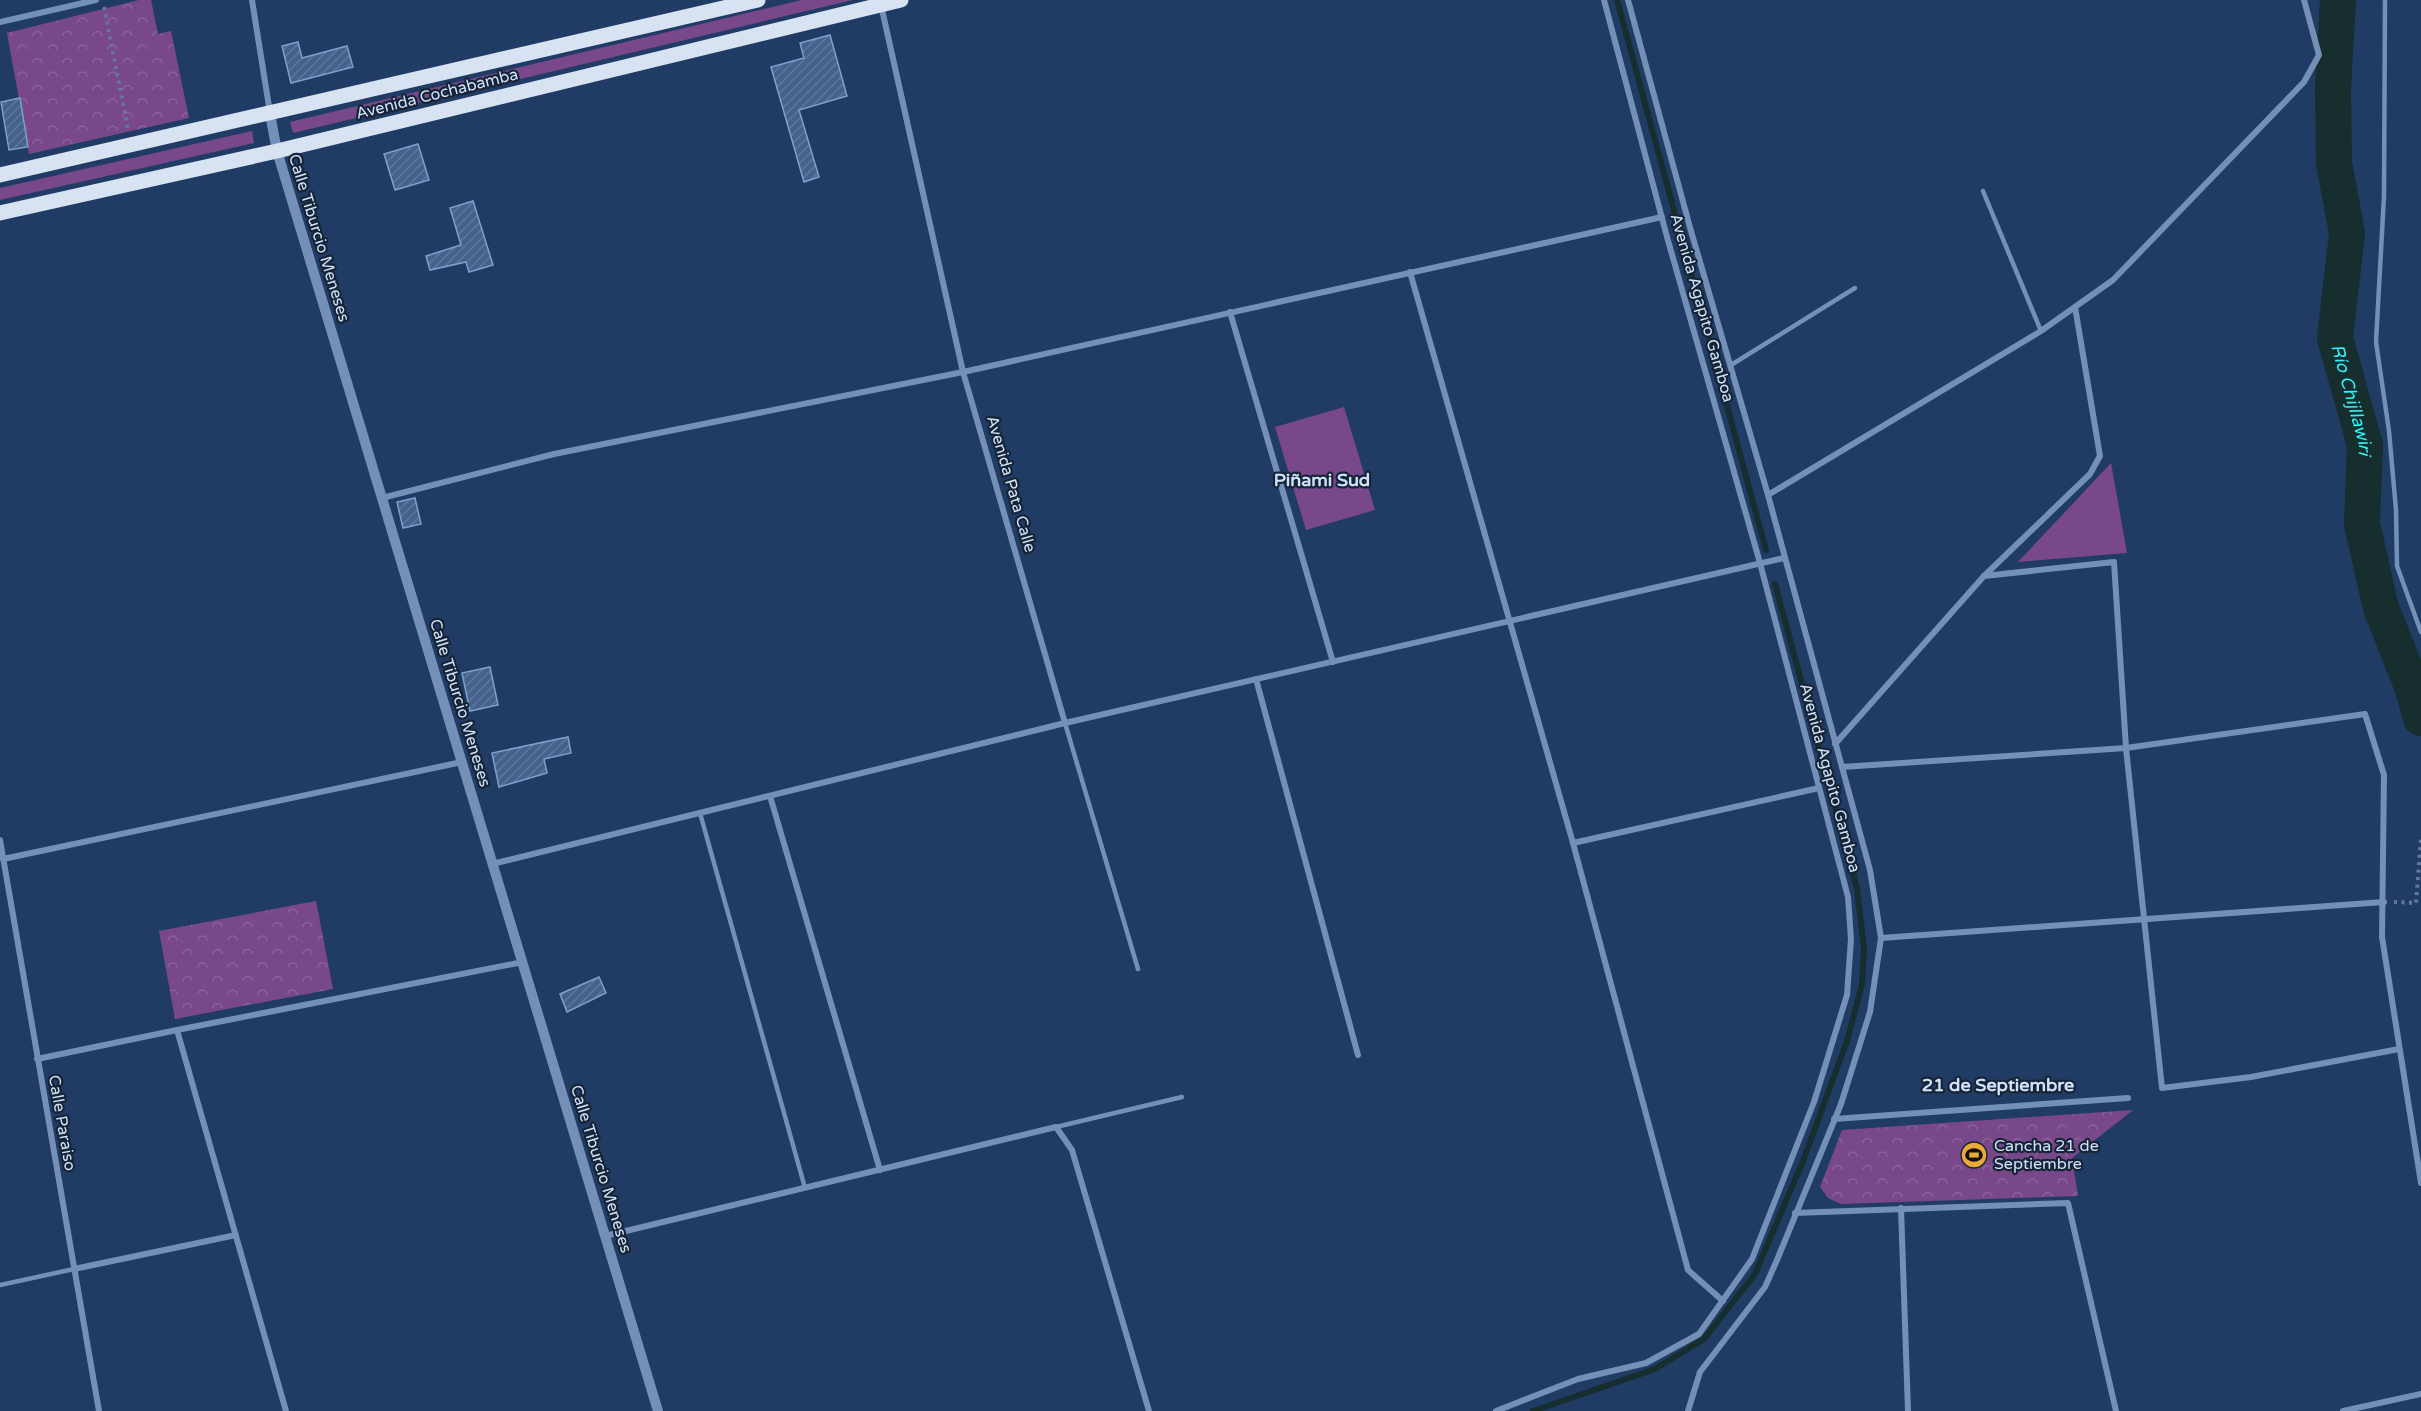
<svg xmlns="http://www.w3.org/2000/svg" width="2421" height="1411" font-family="'Varela Round',sans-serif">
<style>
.green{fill:#79488a}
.park{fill:url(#park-crowns)}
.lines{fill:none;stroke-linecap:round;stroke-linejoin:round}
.stream{stroke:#162e2e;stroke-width:6}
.river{stroke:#162e2e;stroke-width:36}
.building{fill:url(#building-hatch);stroke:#7fa0ce;stroke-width:1.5}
.path{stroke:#61799c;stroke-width:4;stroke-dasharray:3 4.5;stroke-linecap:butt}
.service{stroke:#7590b7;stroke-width:4.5}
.minor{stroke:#7590b7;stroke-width:6}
.tertiary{stroke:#7590b7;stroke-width:10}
.primary{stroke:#d7e2f2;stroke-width:15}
.labels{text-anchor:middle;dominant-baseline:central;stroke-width:4.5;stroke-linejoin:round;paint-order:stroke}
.street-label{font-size:16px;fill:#d1e2fb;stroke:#172436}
.poi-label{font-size:16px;fill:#d1e2fb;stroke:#172436;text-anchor:start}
.water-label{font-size:18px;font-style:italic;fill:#32f1f5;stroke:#172436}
.neighbourhood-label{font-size:18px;font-weight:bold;fill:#d1e2fb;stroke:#172436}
</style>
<defs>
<pattern id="park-crowns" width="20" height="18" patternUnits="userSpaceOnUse" patternTransform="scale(1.5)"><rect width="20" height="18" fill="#79488a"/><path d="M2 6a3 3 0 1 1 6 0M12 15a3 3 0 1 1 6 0" fill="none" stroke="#8b629b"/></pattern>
<pattern id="building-hatch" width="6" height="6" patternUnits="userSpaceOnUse" patternTransform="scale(1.5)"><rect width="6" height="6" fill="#44628c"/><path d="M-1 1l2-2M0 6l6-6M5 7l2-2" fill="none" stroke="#5e789d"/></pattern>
</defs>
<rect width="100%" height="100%" fill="#203c64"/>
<!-- green -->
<g class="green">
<polygon points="802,0 853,0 293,133 290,122"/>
<polygon points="252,131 254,143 0,200 0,188"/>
<polygon points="1344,407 1375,510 1306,530 1275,427"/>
<polygon points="2111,463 2127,553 2018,562"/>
</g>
<!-- park -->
<g class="park">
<polygon points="139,0 151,0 158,34 171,31 189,118 29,154 7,33"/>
<polygon points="316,901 333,989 175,1019 159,931"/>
<polygon points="2133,1110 2072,1158 2078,1196 1841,1204 1828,1198 1820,1187 1842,1130"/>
</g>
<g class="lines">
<!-- stream -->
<g class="stream">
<polyline points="1617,0 1766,550"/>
<polyline points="1533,1411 1655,1369 1704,1339 1755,1274 1803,1161 1847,1041 1862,984 1864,948 1857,888 1775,584"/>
</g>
<!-- river -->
<path class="river" id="s1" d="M 2338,0 L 2333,88 L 2334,163 L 2347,233 L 2335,338 L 2365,445 L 2362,524 L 2381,608 L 2412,686 L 2421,718"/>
</g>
<!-- building -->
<g class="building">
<polygon points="830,35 847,96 799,110 819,177 804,182 771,67 804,58 800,43"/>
<polygon points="298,42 302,58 347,46 353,67 291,83 282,46"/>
<polygon points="20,98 28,147 9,150 1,102"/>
<polygon points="418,144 429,180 395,190 384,154"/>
<polygon points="473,201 493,265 469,272 466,262 430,270 426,256 461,245 450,208"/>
<polygon points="415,498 421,524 403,528 397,502"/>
<polygon points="490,667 498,705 470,711 462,673"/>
<polygon points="568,737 571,753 544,759 547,773 499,787 492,753"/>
<polygon points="599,977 606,993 567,1012 560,994"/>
</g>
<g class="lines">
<!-- path -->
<g class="path">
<polyline points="104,7 128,129"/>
<polyline points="2394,902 2416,903 2421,839"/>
</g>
<!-- service -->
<g class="service">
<polyline points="2385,0 2384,196 2376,342 2389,431 2396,510 2397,566 2421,632"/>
<polyline points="1983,191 2041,331"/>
<polyline points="1731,365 1855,288"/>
<polyline points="1065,723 1138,969"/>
<polyline points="700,813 805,1188"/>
<polyline points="1056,1127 1182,1097"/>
<polyline points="0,1285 74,1269"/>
</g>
<!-- minor -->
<g class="minor">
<polyline points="252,0 270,113"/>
<polyline points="1628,0 1691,231 1768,495 1870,870 1881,938 1870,1012 1841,1104 1777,1260 1765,1287 1700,1372 1688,1411"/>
<polyline points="881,5 963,372 1065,723"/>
<polyline points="0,22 96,0"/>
<polyline points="1410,272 1573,843 1688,1270 1723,1301"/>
<polyline points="1230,312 1333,662"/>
<polyline points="1768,495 2041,331 2113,280 2304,82 2319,55 2304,0"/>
<polyline points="382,498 554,454 963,372 1662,217"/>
<polyline points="1984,576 2114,562 2126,748 2162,1088 2251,1077 2399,1049"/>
<polyline points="1256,679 1358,1055"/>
<polyline points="1835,744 1984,576 2090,474 2100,456 2075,307"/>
<polyline points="1842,767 2126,748 2365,714 2384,775 2382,937 2421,1183"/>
<polyline points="770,796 880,1170"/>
<polyline points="0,840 99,1411"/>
<polyline points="1573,843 1819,788"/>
<polyline points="3,859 462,762"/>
<polyline points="492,864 1065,723 1784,558"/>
<polyline points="1881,938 2384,902"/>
<polyline points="177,1030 286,1411"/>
<polyline points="37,1059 177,1030 523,962"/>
<polyline points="1834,1119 2128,1098"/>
<polyline points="1901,1208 1908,1411"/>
<polyline points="1795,1213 2068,1203 2116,1411"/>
<polyline points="605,1236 1056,1127 1072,1150 1149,1411"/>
<polyline points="74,1269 236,1235"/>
<polyline points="1496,1411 1578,1379 1646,1363 1699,1334 1752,1259 1814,1102 1847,995 1851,939 1848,897 1760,563 1667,237 1604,0"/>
<polyline points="2343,1411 2421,1394"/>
</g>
<!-- tertiary -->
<polyline class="tertiary" points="270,114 277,151 658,1411"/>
<!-- primary -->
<g class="primary">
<polyline points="0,175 758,0"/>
<polyline points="0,213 277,151 901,0"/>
</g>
</g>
<!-- icons -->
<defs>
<symbol id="stadium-disc" viewBox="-11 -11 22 22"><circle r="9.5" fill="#eaaa39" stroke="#172436"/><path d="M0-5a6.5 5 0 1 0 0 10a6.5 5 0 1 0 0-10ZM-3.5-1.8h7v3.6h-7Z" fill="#111"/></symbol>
</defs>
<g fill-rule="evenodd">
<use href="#stadium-disc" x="1959" y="1140" width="30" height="30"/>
</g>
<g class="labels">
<!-- street labels -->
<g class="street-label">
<text transform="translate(437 94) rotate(-14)">Avenida Cochabamba</text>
<text transform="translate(319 238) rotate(73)">Calle Tiburcio Meneses</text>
<text transform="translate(1702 308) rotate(74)">Avenida Agapito Gamboa</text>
<text transform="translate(1011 484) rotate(74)">Avenida Pata Calle</text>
<text transform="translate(460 703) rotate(73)">Calle Tiburcio Meneses</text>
<text transform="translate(1830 778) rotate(75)">Avenida Agapito Gamboa</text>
<text transform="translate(62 1123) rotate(80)">Calle Paraiso</text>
<text transform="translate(601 1169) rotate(73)">Calle Tiburcio Meneses</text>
</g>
<!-- poi labels -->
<g class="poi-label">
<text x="1994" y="1146">Cancha 21 de<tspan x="1994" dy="18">Septiembre</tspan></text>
</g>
<!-- water labels -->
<g class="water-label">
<text stroke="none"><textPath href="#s1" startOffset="404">Río Chijllawiri</textPath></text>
</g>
<!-- neighbourhood labels -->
<g class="neighbourhood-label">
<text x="1322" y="480">Piñami Sud</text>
<text x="1998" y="1085">21 de Septiembre</text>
</g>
</g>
</svg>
